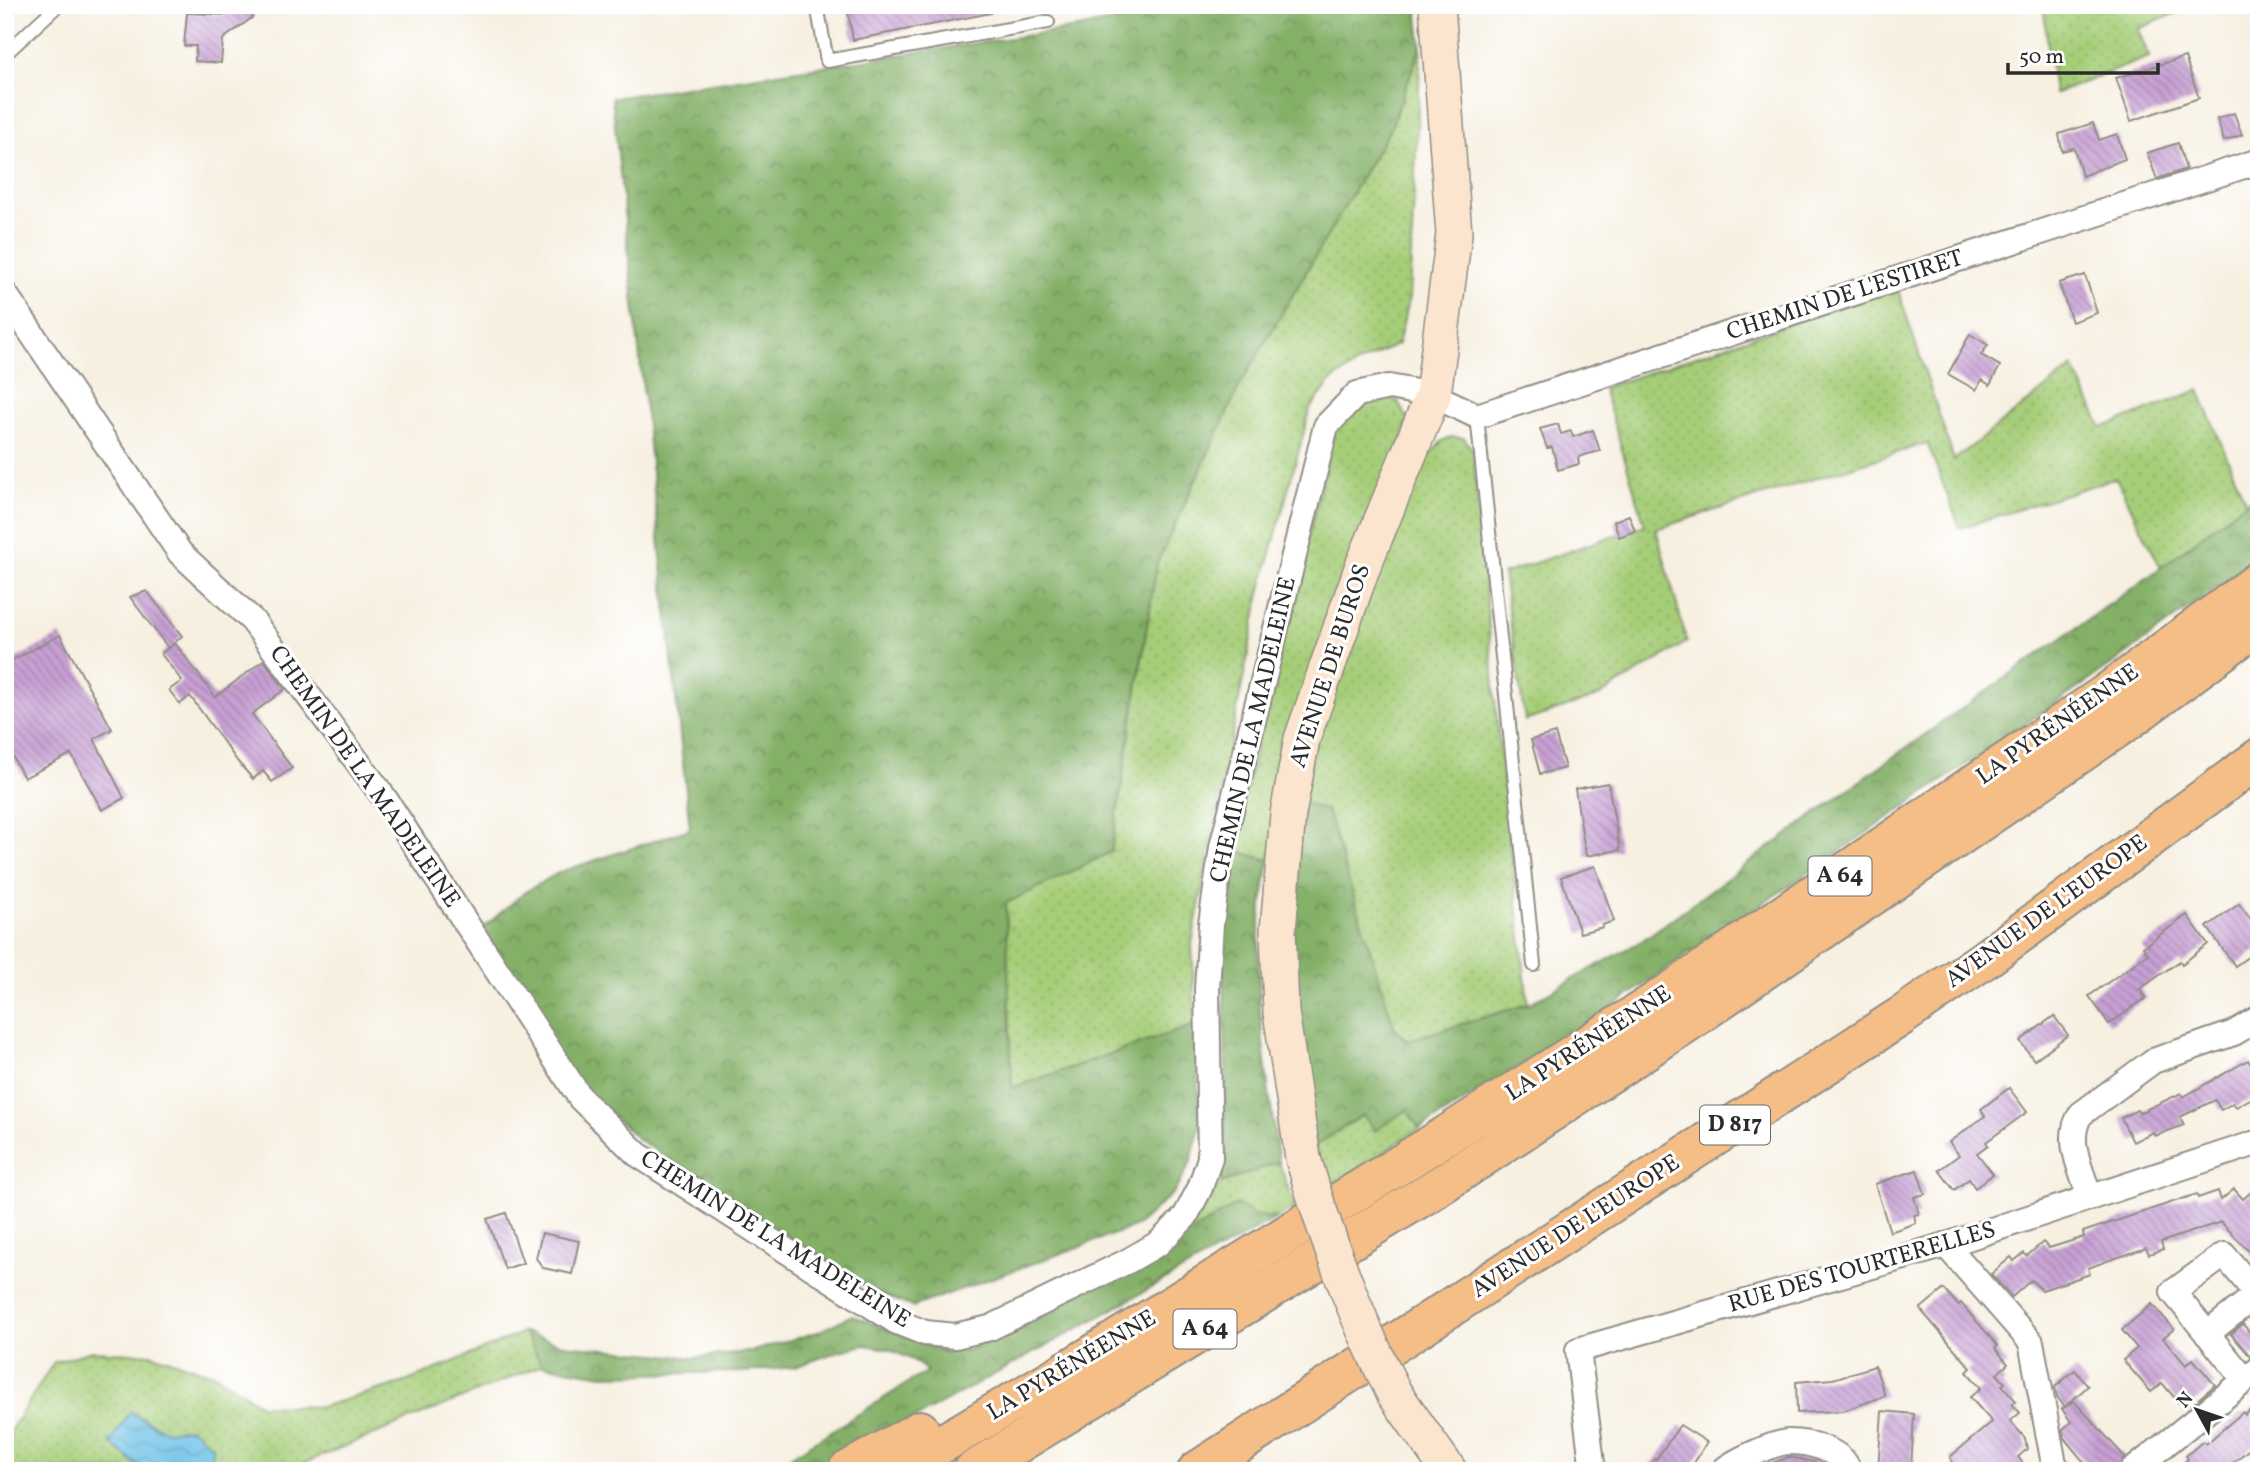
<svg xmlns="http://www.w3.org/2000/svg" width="2264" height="1476" font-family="Vollkorn,serif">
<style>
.grass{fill:url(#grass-dots);stroke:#687c52;stroke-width:2}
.forest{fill:url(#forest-crowns);stroke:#586e4a;stroke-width:2}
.water{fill:url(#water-waves);stroke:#4a7688;stroke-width:2}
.building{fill:url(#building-back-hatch)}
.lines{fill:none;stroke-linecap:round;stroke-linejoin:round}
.lane-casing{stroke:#918e86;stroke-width:16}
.street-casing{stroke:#918e86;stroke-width:28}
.secondary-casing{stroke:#918e86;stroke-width:38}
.primary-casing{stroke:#918e86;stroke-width:42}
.highway-casing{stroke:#918e86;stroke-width:42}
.lane{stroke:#fff;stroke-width:12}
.street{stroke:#fff;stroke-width:24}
.secondary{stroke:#fbe5cf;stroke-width:35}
.primary{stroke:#f6be87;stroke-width:38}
.highway{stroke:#f6be87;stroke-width:38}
.secondary-bridge-casing{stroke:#918e86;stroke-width:38;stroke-linecap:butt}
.secondary-bridge{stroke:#fbe5cf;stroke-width:35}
.labels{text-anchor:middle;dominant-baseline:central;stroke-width:6;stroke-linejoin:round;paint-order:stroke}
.shield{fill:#fff;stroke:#6b6b6b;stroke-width:2}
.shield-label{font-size:23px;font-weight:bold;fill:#2b2b2b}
.street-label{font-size:24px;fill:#2b2b2b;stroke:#fff}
</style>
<defs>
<pattern id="grass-dots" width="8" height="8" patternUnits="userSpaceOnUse" patternTransform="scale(1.75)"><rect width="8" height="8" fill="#a6cd78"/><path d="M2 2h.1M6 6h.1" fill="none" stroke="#8fb068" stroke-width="1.8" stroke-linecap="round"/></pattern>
<pattern id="forest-crowns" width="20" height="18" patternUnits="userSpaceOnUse" patternTransform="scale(1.75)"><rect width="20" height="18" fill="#84b068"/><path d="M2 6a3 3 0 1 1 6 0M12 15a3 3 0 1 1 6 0" fill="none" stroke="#6c8f56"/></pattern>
<pattern id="water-waves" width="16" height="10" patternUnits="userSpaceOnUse" patternTransform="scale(1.75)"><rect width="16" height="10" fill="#69c0e6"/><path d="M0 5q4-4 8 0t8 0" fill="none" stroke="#579cbb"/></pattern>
<pattern id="building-back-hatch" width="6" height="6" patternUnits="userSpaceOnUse" patternTransform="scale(1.75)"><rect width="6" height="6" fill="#c7a0d4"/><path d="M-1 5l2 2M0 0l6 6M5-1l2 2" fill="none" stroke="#a283ac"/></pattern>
</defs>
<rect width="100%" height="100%" fill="#fff"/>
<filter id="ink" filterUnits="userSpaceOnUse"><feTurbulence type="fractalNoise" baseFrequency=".0143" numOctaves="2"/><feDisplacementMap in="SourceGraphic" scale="14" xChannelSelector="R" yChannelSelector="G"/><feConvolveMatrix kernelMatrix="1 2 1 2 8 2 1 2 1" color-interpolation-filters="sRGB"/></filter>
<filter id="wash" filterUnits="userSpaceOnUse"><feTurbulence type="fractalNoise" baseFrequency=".00686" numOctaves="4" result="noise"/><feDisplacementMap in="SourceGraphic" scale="28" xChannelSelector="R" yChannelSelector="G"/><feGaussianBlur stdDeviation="1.57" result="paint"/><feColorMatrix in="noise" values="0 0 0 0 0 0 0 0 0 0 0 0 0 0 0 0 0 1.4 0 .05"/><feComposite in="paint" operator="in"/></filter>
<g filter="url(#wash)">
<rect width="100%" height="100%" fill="#f7f0e1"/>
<!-- grass -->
<g class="grass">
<polygon points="2043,5 2176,5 2179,12 2138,29 2149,57 2054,94"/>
<polygon points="1421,45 1409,298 1398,344 1361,362 1332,380 1310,409 1260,593 1208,858 1192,943 1195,1025 1011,1088 1006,903 1111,852 1157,563 1240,385 1391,127"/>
<polygon points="1897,287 1954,460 2073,367 2102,428 2199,390 2246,503 2161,568 2116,478 1960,528 1927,443 1656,529 1687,642 1599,696 1525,721 1503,574 1645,525 1603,388"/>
<polygon points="1385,397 1398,401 1408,420 1269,860 1231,850 1335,428 1366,400"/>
<polygon points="1452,437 1464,438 1473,450 1498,730 1528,1004 1407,1041 1394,1026 1303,802 1315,742 1400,508 1431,453 1442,441"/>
<polygon points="1407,1110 1420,1129 1326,1188 1314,1146 1364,1115"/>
<polygon points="1279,1162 1295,1208 1277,1218 1256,1216 1184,1237 1221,1183"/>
<polygon points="524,1332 542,1365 285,1471 5,1470 5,1439 54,1362 91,1351 152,1354 216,1375 261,1405 321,1407 408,1381"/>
</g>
<!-- forest -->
<g class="forest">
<polygon points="1181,5 1417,5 1421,45 1391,127 1240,385 1157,563 1111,852 1006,903 1012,1088 1195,1025 1200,1128 1190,1164 1175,1191 1137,1226 912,1307 869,1289 639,1140 576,1082 478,932 525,892 560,872 690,829 612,98 1083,27"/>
<polygon points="2259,492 2259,556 2113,664 1600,1015 1420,1129 1407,1110 1375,1131 1363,1115 1314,1146 1290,976 1303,802 1327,811 1394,1026 1406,1041 1528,1004 1643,940 1879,767 2151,575"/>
<path d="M 1231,850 L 1269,860 C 1266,880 1262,900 1260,920 C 1254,1001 1267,1082 1279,1162 L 1221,1183 L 1224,1152 L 1226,1073 L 1222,920 Z"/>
<polygon points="1237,1204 1256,1216 1277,1218 820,1471 768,1471 927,1371 913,1360 889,1349 865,1345 839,1351 795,1367 743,1372 603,1375 542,1365 524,1332 565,1345 694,1358 753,1351 818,1332 852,1315 946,1353 970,1349 1184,1237"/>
</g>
<!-- water -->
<polygon class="water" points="130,1412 166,1431 191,1428 212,1446 211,1465 206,1471 144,1471 110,1443"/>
<g id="blocks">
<!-- building -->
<g class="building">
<polygon points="218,5 243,5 253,17 223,39 221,63 195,61 196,46 184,46 187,13 225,15"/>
<polygon points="847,5 991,5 991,13 853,40"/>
<polygon points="2185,57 2199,98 2131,121 2116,78"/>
<polygon points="2234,113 2242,135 2224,141 2217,119"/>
<polygon points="2093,123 2099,140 2117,134 2125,159 2082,176 2074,148 2062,151 2059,134"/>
<polygon points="2178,143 2186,169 2157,179 2147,153"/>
<polygon points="2085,275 2097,313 2072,322 2059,283"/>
<polygon points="1970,334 1988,345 1981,355 2000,366 1990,385 1982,380 1976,390 1948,374"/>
<polygon points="1558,424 1561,434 1571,431 1573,437 1593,430 1600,451 1581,456 1578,458 1579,464 1558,470 1552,447 1547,448 1540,429"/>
<polygon points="1629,515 1635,531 1619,537 1614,521"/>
<polygon points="147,591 182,636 169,648 175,643 215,697 264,660 285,689 252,714 292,768 272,782 263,771 253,779 238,762 190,696 180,704 169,690 182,681 161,654 168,648 130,597"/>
<polygon points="60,635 112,729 94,739 124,798 102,810 71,754 24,778 5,742 5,664"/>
<polygon points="1555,733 1565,768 1540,774 1531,740"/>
<polygon points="1608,783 1620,850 1586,856 1575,789"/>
<polygon points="1595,866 1614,921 1602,925 1603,927 1580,933 1561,877"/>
<polygon points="2239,904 2259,930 2259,949 2235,966 2207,927"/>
<polygon points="2187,915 2208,944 2182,964 2180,961 2140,989 2146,998 2109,1024 2089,996 2148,954 2143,947"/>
<polygon points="2054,1016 2068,1035 2034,1060 2020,1041"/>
<polygon points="2248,1060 2259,1078 2259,1094 2236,1107 2233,1103 2221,1110 2215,1100 2180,1117 2184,1125 2155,1136 2153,1132 2133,1142 2121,1118 2137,1110 2139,1113 2181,1093 2183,1097"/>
<polygon points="2009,1088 2027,1112 1986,1142 1988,1145 1977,1153 1993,1174 1975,1188 1969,1179 1954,1190 1939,1170 1959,1155 1949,1142 1985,1116 1981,1109"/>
<polygon points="1917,1170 1925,1194 1914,1197 1919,1214 1914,1215 1916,1223 1890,1232 1875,1184"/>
<polygon points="2259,1185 2259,1262 2221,1222 2161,1242 2163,1249 2149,1254 2146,1248 2107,1261 2088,1268 2090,1274 2042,1290 2031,1280 2012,1297 1991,1274 2011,1257 2014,1261 2024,1253 2027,1256 2043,1242 2049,1248 2084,1237 2083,1232 2197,1194 2198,1198 2218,1191 2221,1200 2234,1189 2243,1199"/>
<polygon points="506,1213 523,1263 505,1269 487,1219"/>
<polygon points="542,1233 579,1241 572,1274 543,1268 536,1258"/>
<polygon points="1944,1289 1958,1305 1961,1303 1998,1346 1995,1348 2008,1364 1997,1374 2005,1383 2002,1385 2016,1401 2012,1404 2020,1413 2010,1421 2025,1438 2027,1449 2018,1457 2030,1471 1955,1471 1950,1457 1992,1422 1970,1397 1981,1388 1967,1372 1971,1368 1920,1309"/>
<polygon points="2152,1304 2174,1329 2163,1338 2186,1365 2193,1359 2215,1385 2191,1405 2184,1398 2179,1403 2162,1383 2151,1392 2123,1360 2137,1348 2122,1330"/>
<polygon points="2243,1324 2251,1334 2259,1327 2259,1354 2251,1357 2231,1334"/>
<polygon points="1875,1366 1885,1396 1843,1411 1797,1413 1796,1382 1833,1379"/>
<polygon points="2075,1370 2088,1386 2065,1407 2057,1397 2055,1387"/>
<polygon points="2074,1401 2125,1457 2116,1471 2095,1471 2090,1464 2087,1466 2064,1438 2063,1429 2071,1422 2062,1409"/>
<polygon points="2259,1402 2259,1441 2223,1471 2175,1471 2188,1459 2186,1456 2203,1441 2206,1444 2243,1412 2245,1415"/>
<polygon points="1882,1411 1914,1414 1911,1471 1878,1471"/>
<polygon points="1680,1425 1707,1442 1689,1471 1642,1471 1657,1458"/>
<polygon points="1789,1457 1816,1462 1818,1471 1751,1471"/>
</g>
</g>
</g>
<g filter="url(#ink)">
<use href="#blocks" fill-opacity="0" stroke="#918e86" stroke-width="2"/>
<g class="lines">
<defs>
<g id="lane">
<polyline points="817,5 827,61 1048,22"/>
<polyline points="5,54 58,5"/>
<polyline points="1477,416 1534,965"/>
</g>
<g id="street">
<polyline points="5,294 180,553 252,620 383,796 581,1099 637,1154 895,1321 925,1333 955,1336 990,1328 1128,1261 1159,1243 1185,1217 1200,1188 1210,1158 1207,989 1211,924 1222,847 1326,426 1357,394 1389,387 1433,395 1477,416 2259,161"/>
<path d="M 2090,1198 C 2082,1171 2064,1139 2081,1114 L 2153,1061 L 2234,1033 L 2259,1018"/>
<polyline points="1946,1245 2031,1342 2054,1464 2060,1471"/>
<polyline points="2207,1334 2257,1294 2224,1255 2173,1292 2245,1380"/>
<polyline points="1593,1471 1578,1350 1946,1245 2259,1142"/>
<path d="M 1723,1471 C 1733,1461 1774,1443 1788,1442 C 1808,1442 1842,1449 1849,1471"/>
<polyline points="2132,1471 2259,1369"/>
</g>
<g id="secondary">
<polyline points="1303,1158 1281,1012 1278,930 1288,814 1302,739 1361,571 1433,395 1454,234 1437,5"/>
<polyline points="1394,1393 1449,1471"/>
</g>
<polyline id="primary" points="1197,1471 1903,1015 1985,959 2259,758"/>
<g id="highway">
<polyline points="847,1471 920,1430"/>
<polyline points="896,1471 1074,1366 1412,1157 1669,993 2104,695 2259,581"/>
<polyline points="973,1471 1436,1188 1688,1022 2126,722 2259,624"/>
</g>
</defs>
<!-- lane casing -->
<use href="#lane" class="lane-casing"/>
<!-- street casing -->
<use href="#street" class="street-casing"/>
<!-- secondary casing -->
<use href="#secondary" class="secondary-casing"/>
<!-- primary casing -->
<use href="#primary" class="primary-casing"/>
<!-- highway casing -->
<use href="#highway" class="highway-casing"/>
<!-- lane -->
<use href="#lane" class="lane"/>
<!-- street -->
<use href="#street" class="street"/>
<!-- secondary -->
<use href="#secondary" class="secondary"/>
<!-- primary -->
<use href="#primary" class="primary"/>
<!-- highway -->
<use href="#highway" class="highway"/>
<defs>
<path id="secondary-bridge" d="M 1303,1158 C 1327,1241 1355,1316 1394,1393"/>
</defs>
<!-- secondary-bridge casing -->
<use href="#secondary-bridge" class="secondary-bridge-casing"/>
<!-- secondary-bridge -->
<use href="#secondary-bridge" class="secondary-bridge"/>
</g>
</g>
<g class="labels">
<!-- shield labels -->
<g class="shield">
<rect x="1808.5" y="856.5" width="63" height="39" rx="5"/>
<rect x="1700" y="1105.5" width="70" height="39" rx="5"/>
<rect x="1173.5" y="1309.5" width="63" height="39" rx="5"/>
</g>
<g class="shield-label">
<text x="1840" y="876">A 64</text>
<text x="1735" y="1125">D 817</text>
<text x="1205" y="1329">A 64</text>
</g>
<!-- street labels -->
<g class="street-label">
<text transform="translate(1845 296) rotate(-18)">CHEMIN DE L'ESTIRET</text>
<text transform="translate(1331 666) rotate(-72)">AVENUE DE BUROS</text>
<text transform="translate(2058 725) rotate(-35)">LA PYRÉNÉENNE</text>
<text transform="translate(1254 730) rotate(-77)">CHEMIN DE LA MADELEINE</text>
<text transform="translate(364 777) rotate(55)">CHEMIN DE LA MADELEINE</text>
<text transform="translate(2047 912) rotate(-36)">AVENUE DE L'EUROPE</text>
<text transform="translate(1589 1044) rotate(-33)">LA PYRÉNÉENNE</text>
<text transform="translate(1576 1227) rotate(-33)">AVENUE DE L'EUROPE</text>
<text transform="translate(775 1240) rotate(32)">CHEMIN DE LA MADELEINE</text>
<text transform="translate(1862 1268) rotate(-16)">RUE DES TOURTERELLES</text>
<text transform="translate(1072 1366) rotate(-31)">LA PYRÉNÉENNE</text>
</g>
</g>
<!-- margin -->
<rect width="2264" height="1476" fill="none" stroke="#fff" stroke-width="28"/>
<!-- north arrow -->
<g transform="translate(2197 1410) rotate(310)" stroke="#ffffff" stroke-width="5" paint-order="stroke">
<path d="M0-5L12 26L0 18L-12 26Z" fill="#2b2b2b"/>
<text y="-10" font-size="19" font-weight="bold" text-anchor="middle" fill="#2b2b2b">N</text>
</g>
<!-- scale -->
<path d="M2008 63v10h150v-10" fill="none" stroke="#2b2b2b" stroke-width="3.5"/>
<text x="2019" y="63" font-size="21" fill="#2b2b2b" stroke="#ffffff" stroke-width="5" paint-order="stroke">50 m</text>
</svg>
